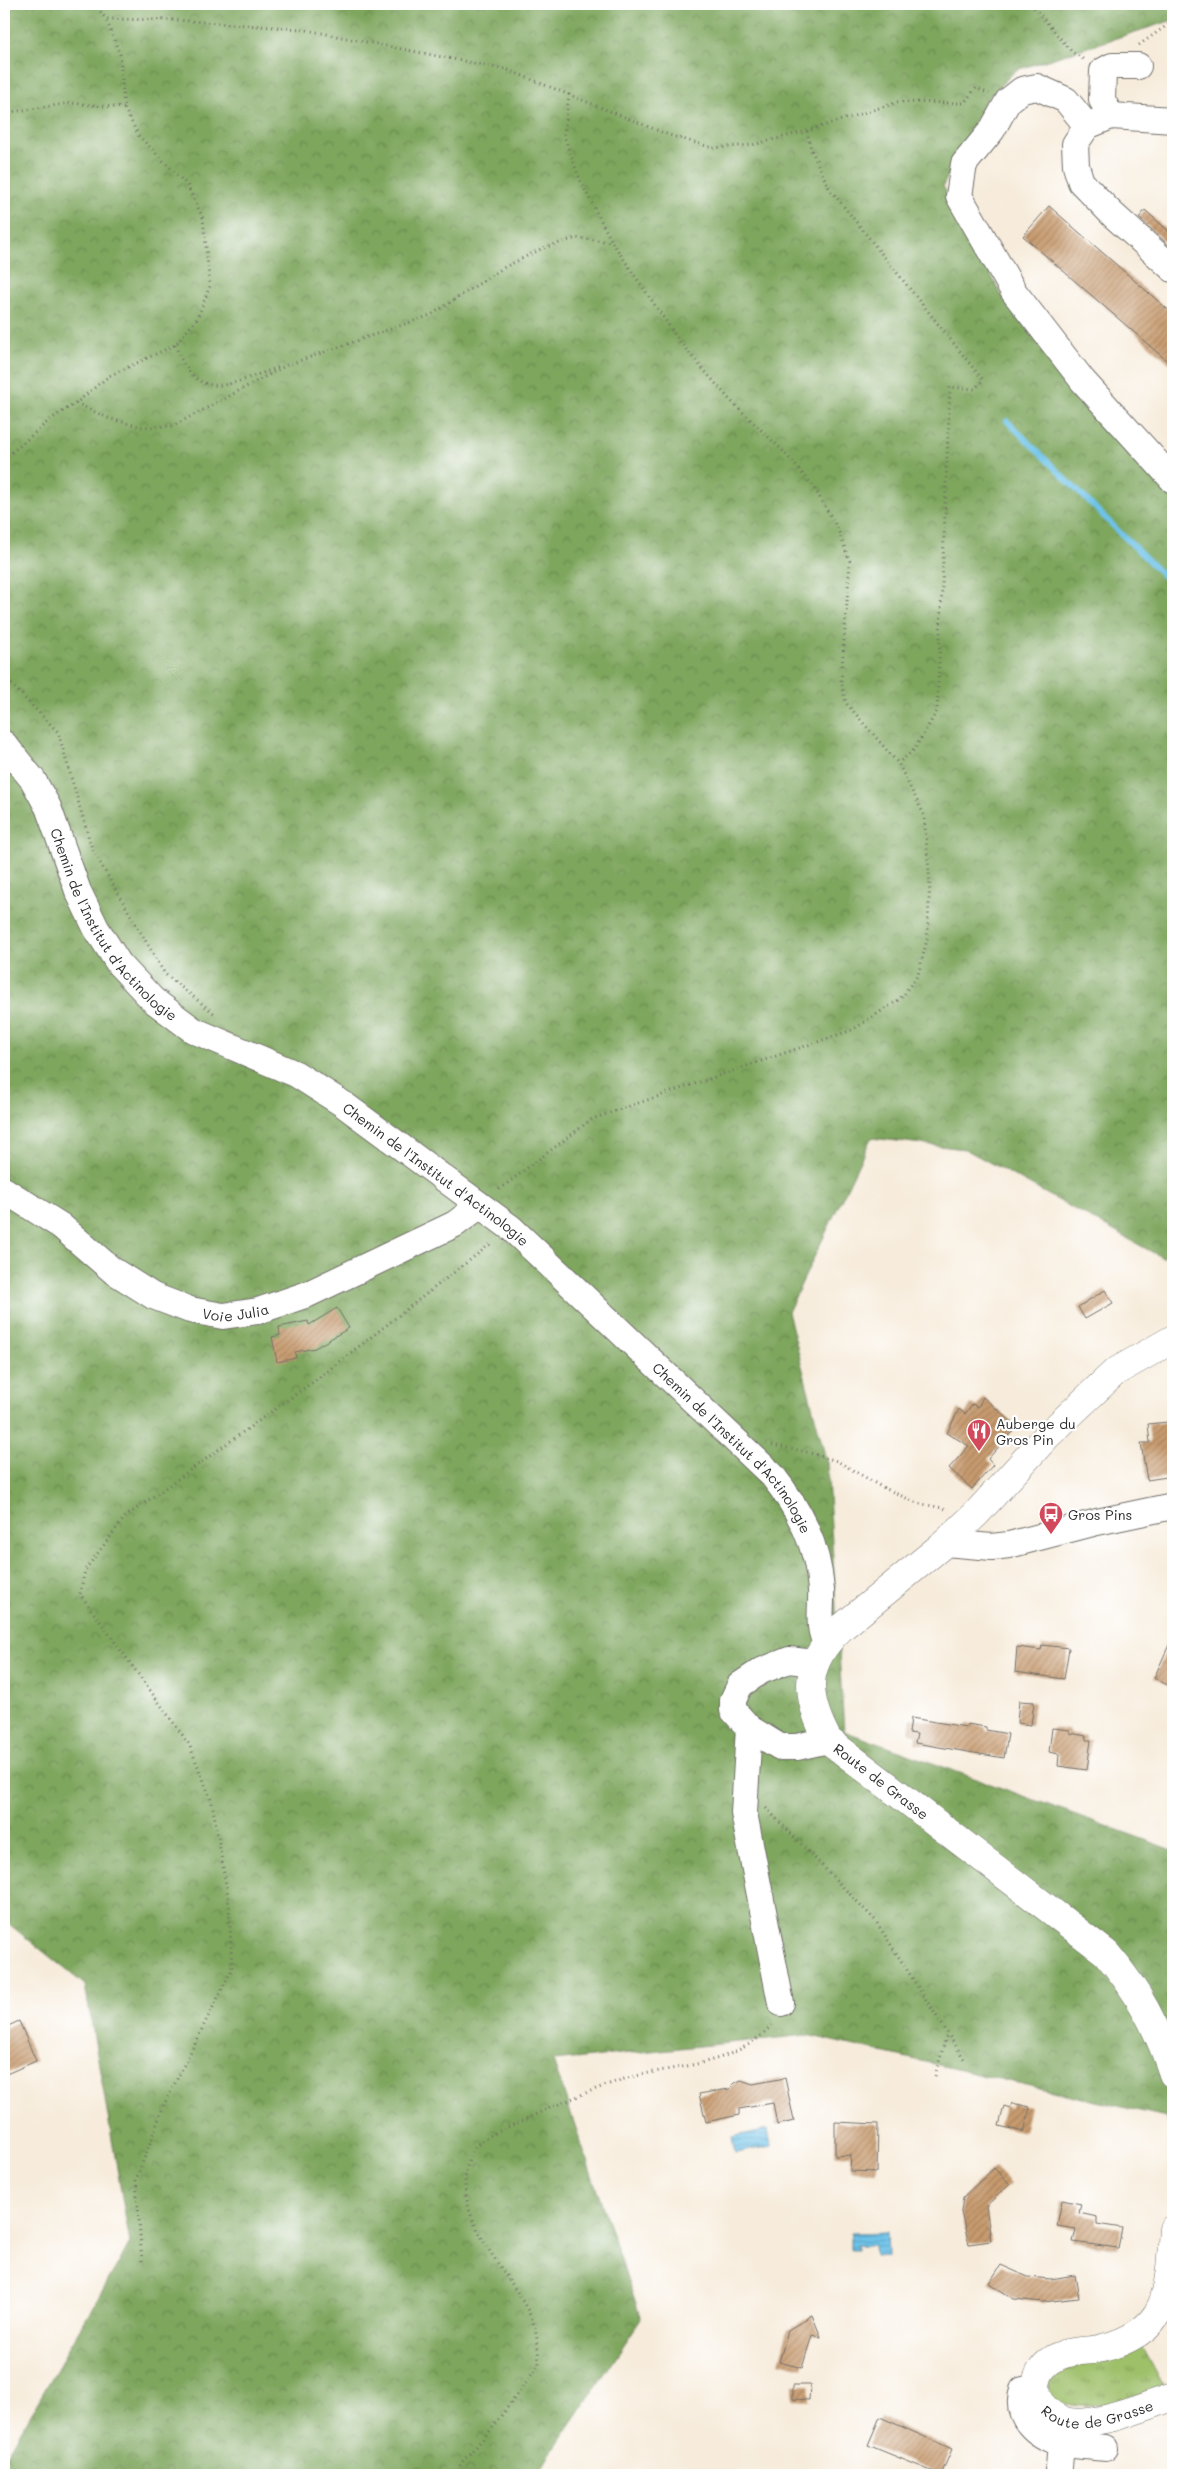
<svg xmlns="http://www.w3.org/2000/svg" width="1177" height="2479" font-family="Mali,sans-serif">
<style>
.grass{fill:url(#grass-tufts);stroke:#64764a}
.forest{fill:url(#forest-crowns);stroke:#546844}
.water{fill:url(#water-rules);stroke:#4c778a}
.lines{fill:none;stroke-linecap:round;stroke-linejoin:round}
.stream{stroke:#6dc3ea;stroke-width:5.5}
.building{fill:url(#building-hatch)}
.minor-casing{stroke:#726f69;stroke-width:28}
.major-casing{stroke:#726f69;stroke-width:29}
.path{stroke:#726f69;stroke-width:3;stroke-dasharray:1 4;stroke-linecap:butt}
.minor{stroke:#fff;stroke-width:26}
.major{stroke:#fff;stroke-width:28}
.labels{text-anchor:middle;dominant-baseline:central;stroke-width:4.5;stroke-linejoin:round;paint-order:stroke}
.street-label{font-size:14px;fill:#2b2b2b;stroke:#fff}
.poi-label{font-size:14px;fill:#2b2b2b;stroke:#fff;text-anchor:start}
</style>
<defs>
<pattern id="grass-tufts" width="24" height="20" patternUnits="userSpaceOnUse" patternTransform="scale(1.25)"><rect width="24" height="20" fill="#9ec069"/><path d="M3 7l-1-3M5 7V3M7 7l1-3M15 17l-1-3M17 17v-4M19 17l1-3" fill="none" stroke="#819c57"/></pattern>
<pattern id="forest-crowns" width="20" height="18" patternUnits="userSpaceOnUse" patternTransform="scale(1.25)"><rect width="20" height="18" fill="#7ea65d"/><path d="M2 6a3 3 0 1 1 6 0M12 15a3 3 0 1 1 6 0" fill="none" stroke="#67874d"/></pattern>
<pattern id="water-rules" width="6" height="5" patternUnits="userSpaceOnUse" patternTransform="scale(1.25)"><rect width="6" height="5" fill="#6dc3ea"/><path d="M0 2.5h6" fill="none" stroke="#5a9fbe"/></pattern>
<pattern id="building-hatch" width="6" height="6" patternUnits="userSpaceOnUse" patternTransform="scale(1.25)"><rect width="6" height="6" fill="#c89b6f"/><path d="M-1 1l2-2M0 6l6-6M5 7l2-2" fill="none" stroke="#a37f5b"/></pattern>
</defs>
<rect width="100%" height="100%" fill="#fff"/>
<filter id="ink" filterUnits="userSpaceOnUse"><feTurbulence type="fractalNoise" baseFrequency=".02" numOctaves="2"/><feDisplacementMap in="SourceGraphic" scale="10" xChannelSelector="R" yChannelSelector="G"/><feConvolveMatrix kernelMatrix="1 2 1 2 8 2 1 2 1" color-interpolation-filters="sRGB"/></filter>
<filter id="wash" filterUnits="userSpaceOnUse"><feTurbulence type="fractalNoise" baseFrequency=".0096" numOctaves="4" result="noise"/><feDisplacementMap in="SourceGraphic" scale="20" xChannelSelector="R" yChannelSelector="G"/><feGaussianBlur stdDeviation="1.12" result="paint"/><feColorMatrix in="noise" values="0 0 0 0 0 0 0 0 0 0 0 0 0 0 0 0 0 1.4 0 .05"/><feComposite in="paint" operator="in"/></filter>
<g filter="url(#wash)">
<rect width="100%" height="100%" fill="#f7ecdb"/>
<!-- grass -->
<path class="grass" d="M 1141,2344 L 1166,2391 C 1141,2398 1076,2417 1054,2398 C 1052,2396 1050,2391 1048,2388 L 1051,2373 L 1064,2362 Z"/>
<!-- forest -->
<polygon class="forest" points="4,4 1173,4 1173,20 1016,70 985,101 943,186 1004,299 1173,496 1173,1248 1163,1258 965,1149 871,1138 788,1312 827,1463 844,1731 1173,1850 1173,2132 1166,2117 807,2035 553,2061 641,2319 537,2475 4,2475 4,2460 130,2243 85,1985 4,1920"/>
<!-- water -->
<g class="water">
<polygon points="768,2129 771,2146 735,2153 732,2137"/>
<polygon points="887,2232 888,2256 875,2257 874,2245 857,2245 857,2250 851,2250 851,2233"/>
</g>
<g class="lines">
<!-- stream -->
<polyline class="stream" points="1007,421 1173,585"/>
</g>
<g id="blocks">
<!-- building -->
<g class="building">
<polygon points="1049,206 1173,314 1173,366 1023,236"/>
<polygon points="1145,210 1173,235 1173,249 1139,218"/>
<polygon points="1105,1290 1113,1303 1085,1319 1078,1307"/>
<polygon points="337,1308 349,1328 315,1348 295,1352 296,1358 277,1362 272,1337 280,1335 279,1327 308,1321 309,1325"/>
<polygon points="983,1397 1017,1426 988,1459 993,1465 972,1489 949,1468 969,1446 947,1433 959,1409 965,1414 972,1404 978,1407"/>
<polygon points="1168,1422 1172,1468 1166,1468 1167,1477 1147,1480 1141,1443 1150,1443 1148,1424"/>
<polygon points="1173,1636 1173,1688 1154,1678"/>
<polygon points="1042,1645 1069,1648 1064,1679 1015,1672 1017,1647 1041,1650"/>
<polygon points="1019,1701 1034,1702 1031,1725 1017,1723"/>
<polygon points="911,1718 966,1727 967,1724 986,1727 986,1730 1008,1734 1004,1758 915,1743 917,1734 909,1733"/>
<polygon points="1052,1728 1070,1730 1070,1733 1086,1736 1086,1740 1091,1740 1087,1770 1058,1766 1059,1754 1049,1752"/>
<polygon points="19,2021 36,2061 4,2075 4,2028"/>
<polygon points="785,2078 794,2121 777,2125 773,2103 739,2109 739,2115 706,2122 699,2094 729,2089 735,2083 741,2080 753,2084"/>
<polygon points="1012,2103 1030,2107 1024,2132 999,2126 1004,2106 1010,2108"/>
<polygon points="835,2122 878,2124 877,2172 850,2171 851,2155 835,2156"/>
<polygon points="994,2168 1010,2184 986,2206 991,2241 969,2244 961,2212 963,2197"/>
<polygon points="1062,2200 1081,2204 1079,2213 1097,2217 1097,2224 1122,2228 1118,2248 1073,2242 1076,2229 1057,2226"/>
<polygon points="1001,2265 1028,2277 1051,2279 1075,2275 1079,2298 1043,2302 1014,2299 989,2283"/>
<polygon points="812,2315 821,2337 812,2335 802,2368 779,2362 788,2330"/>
<polygon points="793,2385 810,2385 809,2400 793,2399"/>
<polygon points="880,2417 952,2449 941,2475 868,2445"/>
</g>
</g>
</g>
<g filter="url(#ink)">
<use href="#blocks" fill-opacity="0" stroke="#726f69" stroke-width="1"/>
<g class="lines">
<defs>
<g id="minor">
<polyline points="1111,116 1102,100 1103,71 1112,66 1138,66"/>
<polyline points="1173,120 1111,116 1087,126 1075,144 1076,166 1081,182 1112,214 1173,269"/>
<polyline points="1087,126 1066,100 1037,87 1022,90 1008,101 992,130 964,164 959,196 1014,292 1083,381 1173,480"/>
<path id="s1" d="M 4,744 L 33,780 L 48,807 L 78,891 L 96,928 L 119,964 L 153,1000 L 193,1030 L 296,1074 L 343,1104 L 511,1228 L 772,1475 C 799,1509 818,1545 821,1590 C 822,1606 817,1628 826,1642"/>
<path id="s2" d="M 4,1190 L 61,1226 L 112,1270 L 153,1296 L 190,1310 L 223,1316 L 258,1311 L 308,1294 L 455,1224 L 479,1206"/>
<polyline points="945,1543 992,1547 1009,1545 1097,1522 1173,1506"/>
<polyline points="814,1663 789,1660 761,1671 740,1685 733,1700 733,1710 749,1728 780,1747 797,1747 828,1740"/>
<polyline points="749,1728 744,1813 781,2003"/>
<path d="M 1035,2388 L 1023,2390 C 1014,2417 1036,2436 1061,2443 C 1075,2446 1091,2446 1105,2448"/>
<polyline points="1059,2467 1061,2443"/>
</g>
<g id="major">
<path id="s3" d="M 1173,1339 L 1115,1372 L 1047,1436 L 976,1514 L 945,1543 L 841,1628 C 803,1664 804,1695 828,1740 L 1106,1953 C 1138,1990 1158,2028 1173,2074"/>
<path id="s4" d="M 1173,2229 C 1171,2253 1171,2293 1157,2314 C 1144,2335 1116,2346 1093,2350 C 1082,2351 1069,2351 1059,2356 C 1028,2370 1029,2405 1060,2419 C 1087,2432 1145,2406 1173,2397"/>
</g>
</defs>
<!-- minor casing -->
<use href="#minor" class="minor-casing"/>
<!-- major casing -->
<use href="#major" class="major-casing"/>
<!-- path -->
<g class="path">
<polyline points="94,4 106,19"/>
<polyline points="1031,4 1072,52 1086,61"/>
<polyline points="1139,45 1173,21"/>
<polyline points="569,94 564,136 580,180 612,242"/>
<polyline points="4,113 71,103 124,108"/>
<polyline points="807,131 811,149 829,188 983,380 975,389 950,387 937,711 914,750 898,763"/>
<path d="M 175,345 C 199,408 231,382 280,367"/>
<polyline points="76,403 108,418 141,427 173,426 287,365 431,315 503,268 543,248 576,238 612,242 682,345 730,400 783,451 813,486 837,527 850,562 841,682 846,703 898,763 924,815 930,883 927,940 918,975 900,999 852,1030 592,1119 497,1191"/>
<polyline points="4,459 51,419 76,403 109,376 175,345 197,319 210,286 203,218 187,185 139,136 124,108 120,55 106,19 176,20 301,29 508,70 669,135 713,148 752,145 807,131 898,102 964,103 976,88 989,94"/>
<polyline points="4,677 58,732 92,849 165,974 216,1015"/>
<polyline points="772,1445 807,1452 837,1461 880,1486 917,1503 948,1509"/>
<polyline points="766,1808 875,1920 966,2062"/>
<polyline points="935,2076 947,2034"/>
<polyline points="142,2261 136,2180 164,2105 232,1969 229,1902 212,1802 189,1744 80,1594 85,1570 125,1517 321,1376 493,1242"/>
<path d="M 464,2475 L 460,2466 L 462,2462 L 490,2431 L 539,2365 C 538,2350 538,2332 531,2317 C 507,2265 446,2216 471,2154 C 477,2139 503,2129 517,2123 C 549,2108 581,2094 615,2082 C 669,2063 734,2071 774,2022"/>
</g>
<!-- minor -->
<use href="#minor" class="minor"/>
<!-- major -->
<use href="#major" class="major"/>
</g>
</g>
<!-- icons -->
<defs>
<symbol id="restaurant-pin" viewBox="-11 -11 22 30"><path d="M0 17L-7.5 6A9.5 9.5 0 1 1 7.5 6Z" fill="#d1495b" stroke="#fff"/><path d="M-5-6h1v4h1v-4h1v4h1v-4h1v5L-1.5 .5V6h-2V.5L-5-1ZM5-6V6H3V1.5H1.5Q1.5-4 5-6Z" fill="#fff"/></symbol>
<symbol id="bus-pin" viewBox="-11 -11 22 30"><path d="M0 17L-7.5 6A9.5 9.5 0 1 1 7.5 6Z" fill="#d1495b" stroke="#fff"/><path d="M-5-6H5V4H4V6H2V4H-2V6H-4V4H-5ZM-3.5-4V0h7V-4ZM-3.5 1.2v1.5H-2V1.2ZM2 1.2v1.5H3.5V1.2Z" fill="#fff"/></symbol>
</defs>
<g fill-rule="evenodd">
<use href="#restaurant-pin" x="965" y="1417" width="28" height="38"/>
<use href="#bus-pin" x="1037" y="1500" width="28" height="38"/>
</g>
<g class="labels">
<!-- street labels -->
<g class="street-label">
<text stroke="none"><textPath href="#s1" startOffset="214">Chemin de l'Institut d'Actinologie</textPath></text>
<text stroke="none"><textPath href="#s1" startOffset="634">Chemin de l'Institut d'Actinologie</textPath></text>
<text stroke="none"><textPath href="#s2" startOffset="269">Voie Julia</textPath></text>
<text stroke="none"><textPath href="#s1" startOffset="1039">Chemin de l'Institut d'Actinologie</textPath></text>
<text stroke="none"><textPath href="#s3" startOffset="634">Route de Grasse</textPath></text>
<text stroke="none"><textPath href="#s4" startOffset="318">Route de Grasse</textPath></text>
</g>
<!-- poi labels -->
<g class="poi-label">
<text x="996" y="1423">Auberge du<tspan x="996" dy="16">Gros Pin</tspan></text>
<text x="1068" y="1514">Gros Pins</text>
</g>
</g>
<!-- margin -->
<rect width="1177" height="2479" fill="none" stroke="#fff" stroke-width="20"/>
</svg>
